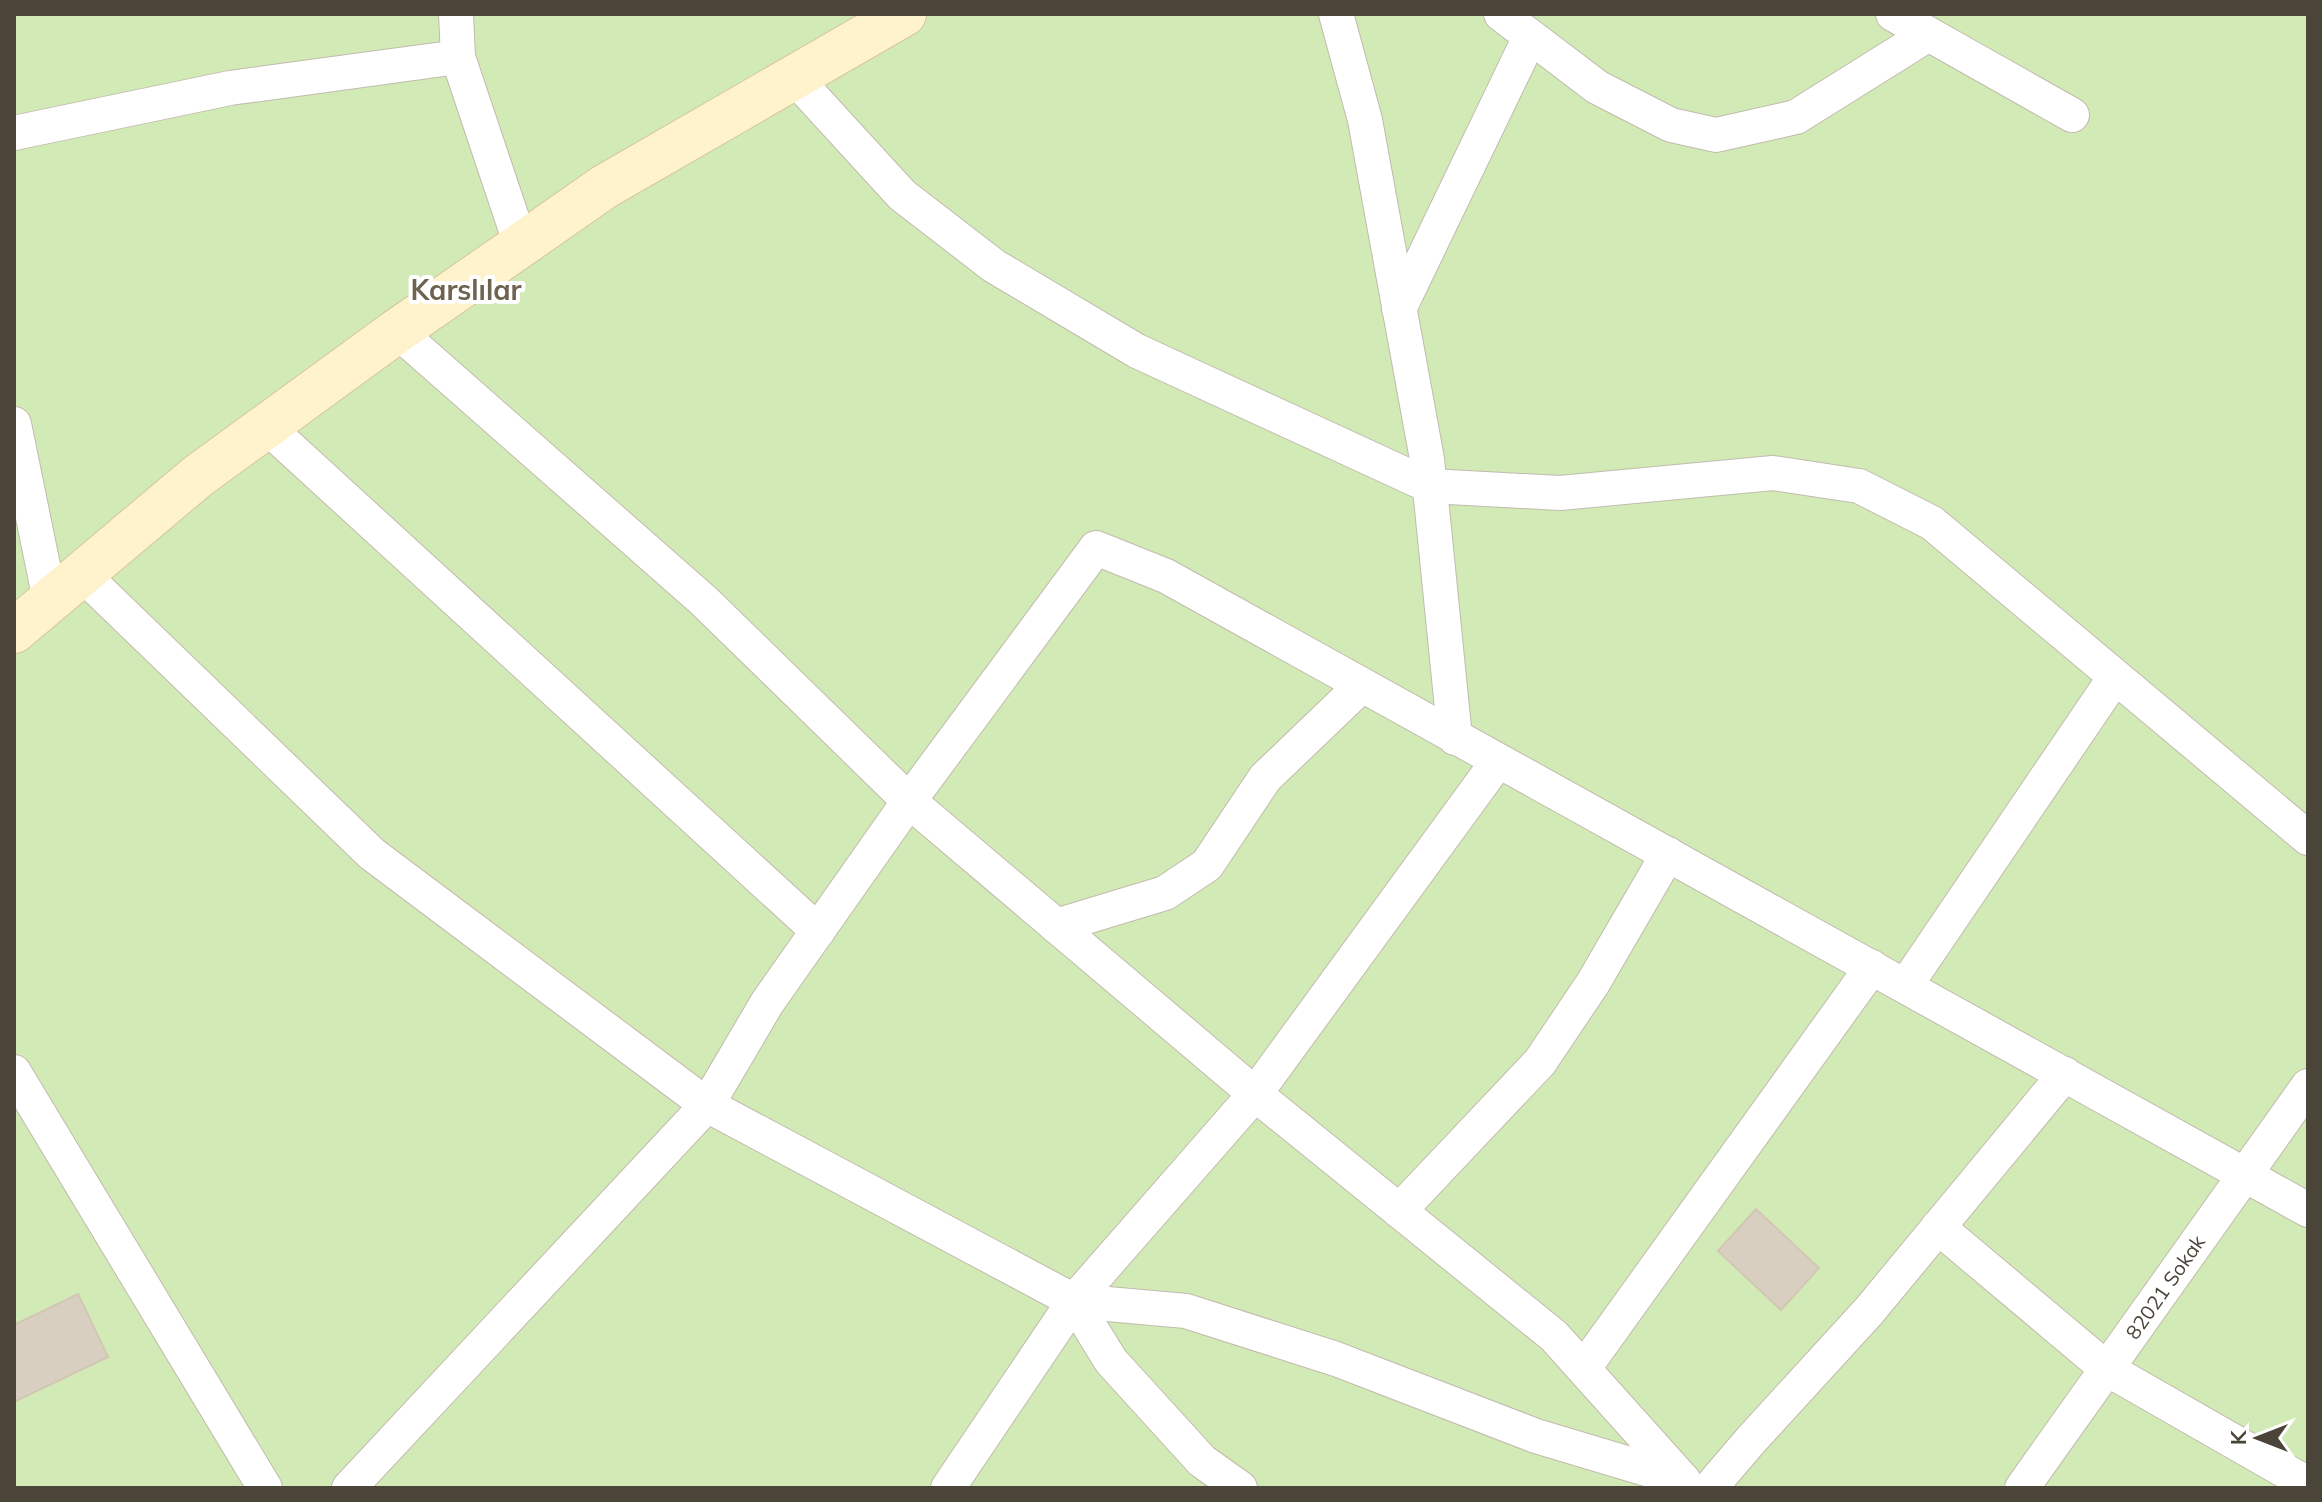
<svg xmlns="http://www.w3.org/2000/svg" width="2322" height="1502" font-family="Mulish,sans-serif">
<style>
.green{fill:#d2eab5}
.building{fill:#d8cfc1;stroke:#d3c7b4;stroke-width:2}
.lines{fill:none;stroke-linecap:round;stroke-linejoin:round}
.minor-casing{stroke:#c2bbae;stroke-width:36}
.secondary-casing{stroke:#d6c79b;stroke-width:46}
.minor{stroke:#fff;stroke-width:34}
.secondary{stroke:#fff3cd;stroke-width:44}
.labels{text-anchor:middle;dominant-baseline:central;stroke-width:8;stroke-linejoin:round;paint-order:stroke}
.street-label{font-size:20px;fill:#4b4439;stroke:#fff}
.district-label{font-size:28px;font-weight:bold;fill:#6e6250;stroke:#fff}
</style>
<rect width="100%" height="100%" fill="#f6f3ec"/>
<!-- green -->
<rect class="green" x="14" y="14" width="2294" height="1474"/>
<!-- building -->
<g class="building">
<polygon points="1756,1209 1819,1268 1781,1310 1718,1251"/>
<polygon points="78,1294 108,1357 14,1402 14,1325"/>
</g>
<g class="lines">
<defs>
<g id="minor">
<polyline points="456,14 458,57 521,245"/>
<polyline points="1336,14 1365,120 1427,459 1455,738"/>
<polyline points="1501,14 1597,87 1671,125 1716,135 1796,117 1927,35"/>
<polyline points="1893,14 2072,115"/>
<polyline points="794,77 902,195 994,266 1137,351 1430,486 1560,493 1773,473 1859,486 1932,523 2308,838"/>
<polyline points="14,133 230,88 458,57"/>
<polyline points="1399,309 1530,37"/>
<polyline points="397,331 704,601 909,801 1255,1094 1554,1336 1684,1481"/>
<polyline points="14,424 50,600"/>
<polyline points="266,426 818,931"/>
<polyline points="82,574 372,854 707,1105 1074,1301 1186,1311 1336,1359 1536,1436 1683,1480"/>
<polyline points="1056,926 1165,893 1207,865 1265,778 1361,686"/>
<polyline points="1906,985 2115,677"/>
<polyline points="14,1072 265,1488"/>
<polyline points="1399,1211 1540,1062 1593,983 1668,854"/>
<polyline points="1938,1227 2107,1369 2308,1484"/>
<polyline points="1074,1301 1111,1361 1202,1461 1240,1488"/>
<polyline points="1584,1368 1872,967"/>
<polyline points="349,1488 707,1105 767,1003 909,801 1096,548 1166,576 2308,1210"/>
<polyline points="948,1488 1074,1301 1255,1094 1498,761"/>
<polyline points="1710,1488 1751,1440 1869,1311 2065,1074"/>
<polyline points="2022,1488 2308,1086"/>
</g>
<polyline id="secondary" points="14,631 198,476 397,331 521,245 604,187 904,14"/>
</defs>
<!-- minor casing -->
<use href="#minor" class="minor-casing"/>
<!-- secondary casing -->
<use href="#secondary" class="secondary-casing"/>
<!-- minor -->
<use href="#minor" class="minor"/>
<!-- secondary -->
<use href="#secondary" class="secondary"/>
</g>
<g class="labels">
<!-- street labels -->
<g class="street-label">
<text transform="translate(2165 1287) rotate(-55)">82021 Sokak</text>
</g>
<!-- district labels -->
<g class="district-label">
<text x="466" y="289">Karslılar</text>
</g>
</g>
<!-- border -->
<rect width="2322" height="1502" fill="none" stroke="#4b4439" stroke-width="32"/>
<!-- north arrow -->
<g transform="translate(2258 1438) rotate(270)" stroke="#ffffff" stroke-width="6" paint-order="stroke">
<path d="M0-6L14 30L0 20L-14 30Z" fill="#4b4439"/>
<text y="-12" font-size="22" font-weight="bold" text-anchor="middle" fill="#4b4439">K</text>
</g>
</svg>
